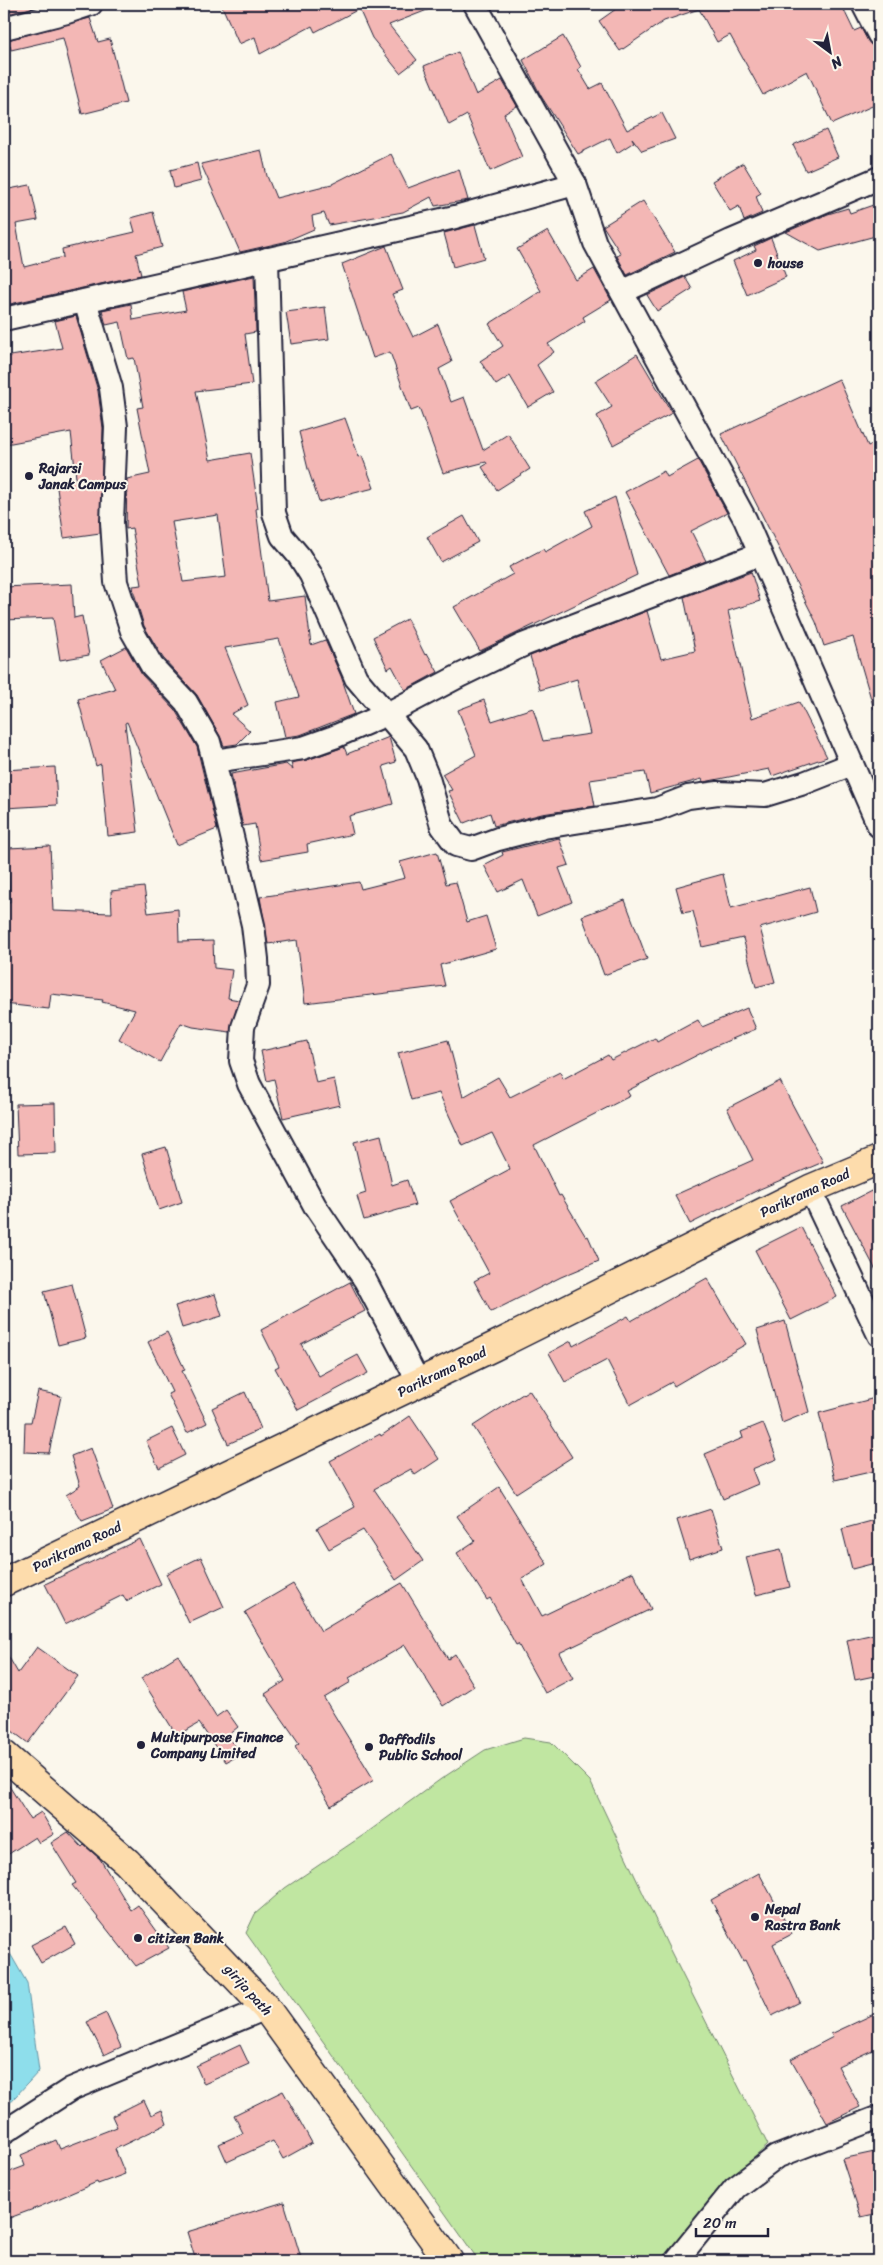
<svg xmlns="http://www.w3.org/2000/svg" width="883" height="2265" font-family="Sriracha,sans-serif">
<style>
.green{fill:#c0e6a1;stroke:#71846e}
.water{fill:#8edeeb;stroke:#6393a5}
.building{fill:#f3b7b5;stroke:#22223b;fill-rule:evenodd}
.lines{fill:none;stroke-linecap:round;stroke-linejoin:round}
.minor-casing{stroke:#22223b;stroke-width:26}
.major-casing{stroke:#22223b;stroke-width:31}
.minor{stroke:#fbf7ec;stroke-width:22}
.major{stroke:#fddcac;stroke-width:28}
.poi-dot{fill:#22223b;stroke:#fbf7ec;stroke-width:2}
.labels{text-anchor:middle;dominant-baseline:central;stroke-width:4;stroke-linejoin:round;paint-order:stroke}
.poi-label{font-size:14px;font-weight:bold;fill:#22223b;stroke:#fbf7ec;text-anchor:start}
.street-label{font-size:14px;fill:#22223b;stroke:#fbf7ec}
</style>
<rect width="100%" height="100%" fill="#fbf7ec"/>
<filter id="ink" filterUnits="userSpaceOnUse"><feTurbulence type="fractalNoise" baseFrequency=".02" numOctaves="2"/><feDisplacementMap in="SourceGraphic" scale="10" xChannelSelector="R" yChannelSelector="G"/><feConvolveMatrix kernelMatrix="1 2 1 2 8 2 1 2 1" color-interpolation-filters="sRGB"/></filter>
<g filter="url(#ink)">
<!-- green -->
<polygon class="green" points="524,1738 551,1742 590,1781 667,1944 768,2145 725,2184 665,2261 479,2261 246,1933 255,1914 285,1888 365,1834 441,1779 485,1750"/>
<!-- water -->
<polygon class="water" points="4,1943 27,1983 39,2071 4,2109"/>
<!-- building -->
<g class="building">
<polygon points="4,4 46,4 4,15"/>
<polygon points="221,4 440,4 440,5 389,25 417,60 400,73 372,38 359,9 315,32 312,26 260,54 255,37 239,44"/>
<polygon points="623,4 841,4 854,31 861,28 868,41 879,51 879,103 832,124 807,71 763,95 730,35 717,42 699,9 664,21 620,51 599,21"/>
<polygon points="90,18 98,42 110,39 126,103 82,114 63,38 11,50 10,46 4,47 4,41"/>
<polygon points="563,36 581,67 578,69 590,89 602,83 627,130 662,113 675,139 642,151 632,138 634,142 617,153 610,138 578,154 541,96 523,60"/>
<polygon points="458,52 476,95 502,80 517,106 504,114 522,157 490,171 467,115 449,125 424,66"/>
<polygon points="826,130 838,157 806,171 793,145"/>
<polygon points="261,150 267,176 276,198 332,184 391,154 408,188 459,169 468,200 435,206 431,197 403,212 329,225 324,213 312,216 314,229 284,242 240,252 201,164"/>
<polygon points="197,163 201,181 174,188 170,170"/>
<polygon points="743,163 761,193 756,196 762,213 744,221 739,206 730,211 712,181"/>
<polygon points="30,185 38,220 16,224 24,267 63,257 62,249 135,232 131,218 153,212 162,247 136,254 141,275 10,304 4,280 4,190"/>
<polygon points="643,201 675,252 627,275 617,256 621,254 603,226"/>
<polygon points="879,203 879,235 820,251 786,232 828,214 848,208 850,213"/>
<polygon points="475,225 484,258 453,267 444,233"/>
<polygon points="548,231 576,280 594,269 611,300 583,317 585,321 548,344 554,352 537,365 553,392 528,407 510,376 496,385 480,361 503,346 489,324 541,291 517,249"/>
<polygon points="771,238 786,277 747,295 733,261 756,250 754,246"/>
<polygon points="386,246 403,290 392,294 413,337 438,324 452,362 439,369 451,402 464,397 483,450 508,434 530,469 497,490 482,467 487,464 486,462 443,473 419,408 411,411 390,352 373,358 342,264"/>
<path d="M 254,276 L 256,332 L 245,334 L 252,384 L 196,391 L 210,460 L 250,453 L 258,508 L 256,509 L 268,601 L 305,596 L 311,645 L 325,640 L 341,676 L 354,714 L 300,735 L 285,737 L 277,702 L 299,697 L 279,639 L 225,648 L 248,705 L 231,714 L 250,731 L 237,744 L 224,746 L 220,736 L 197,695 L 163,658 L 144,626 L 134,593 L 133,586 L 142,585 L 132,528 L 126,529 L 127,479 L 150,474 L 137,408 L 143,407 L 134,358 L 128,359 L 120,322 L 106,325 L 102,310 L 131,304 L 133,320 L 186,310 L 182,292 ZM 218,515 L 226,577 L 183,582 L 172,522 Z"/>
<polygon points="685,277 692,289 657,311 647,295"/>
<polygon points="325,307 329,339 291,344 286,312"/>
<polygon points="76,316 98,391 103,428 100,533 64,538 56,481 76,478 71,432 6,444 4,429 4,357 62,348 55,321"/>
<polygon points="637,354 672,413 613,445 597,416 612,407 595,381"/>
<polygon points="839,379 868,446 879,441 879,708 874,709 853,637 824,646 816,622 721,434"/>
<polygon points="345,418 359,457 362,456 374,488 319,502 308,469 299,432"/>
<polygon points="698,460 727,513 691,531 706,561 669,575 625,492 664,471 667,477"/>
<polygon points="615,497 637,575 480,651 454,607 513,574 509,567 543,549 545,552 592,526 585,511"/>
<polygon points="464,516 478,542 441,562 427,537"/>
<polygon points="751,572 760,601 728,611 752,718 799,702 827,757 772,776 769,769 709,781 703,782 702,779 650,793 645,772 590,780 595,806 542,814 494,826 490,813 464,823 448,791 452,790 442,774 476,755 458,710 484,700 492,721 533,708 543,741 590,734 577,679 540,690 530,656 647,611 661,659 695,651 684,597"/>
<polygon points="72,584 74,618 82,616 89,655 60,660 53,618 4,620 4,587"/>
<polygon points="407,619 425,655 427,653 438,672 405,690 392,666 388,669 373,637"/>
<polygon points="126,647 142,675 175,710 197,747 201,764 217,829 177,845 127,722 125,723 138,832 108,836 101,764 96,766 78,699 115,689 101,660"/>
<polygon points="389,737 396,762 383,766 393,804 349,816 353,834 307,844 308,852 261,860 255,824 243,826 231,774 286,764 293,770 291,763 307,760 344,747 347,754"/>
<polygon points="55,767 57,805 5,808 4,770"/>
<polygon points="559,838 569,865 559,868 572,902 537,916 523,880 498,892 484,865 503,855 502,852"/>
<polygon points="50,846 53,911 112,913 111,891 144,887 148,913 178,909 179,942 213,941 214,968 232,970 228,998 239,1000 230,1032 193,1027 181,1023 160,1062 119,1039 135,1010 102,1002 103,1000 51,994 49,1009 4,1004 4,902 10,902 8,848"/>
<polygon points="437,852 446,884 456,882 467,922 486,916 496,949 440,965 445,986 305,1003 297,940 268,944 260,897 359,882 361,889 405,878 400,862"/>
<polygon points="723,874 731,908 810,887 816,912 760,928 775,982 756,987 743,938 702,947 693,911 683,913 676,887"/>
<polygon points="625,900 647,959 604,975 582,916"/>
<polygon points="747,1008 756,1029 713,1047 627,1091 630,1096 534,1145 559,1196 561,1195 586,1237 588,1236 599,1261 561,1277 491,1312 474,1281 489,1273 450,1201 510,1169 492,1133 463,1146 439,1093 411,1100 398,1053 448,1040 463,1097 498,1077 510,1097 560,1072 563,1079 608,1055 611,1060 655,1038 657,1042 698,1020 702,1027"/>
<polygon points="307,1041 316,1083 334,1079 340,1105 283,1118 274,1079 267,1081 261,1051"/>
<polygon points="780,1081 823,1162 760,1189 690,1224 675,1195 753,1160 727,1108"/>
<polygon points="55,1103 56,1153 18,1154 16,1104"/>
<polygon points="381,1135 392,1185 407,1180 415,1205 364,1220 357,1196 366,1193 354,1142"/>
<polygon points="166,1147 182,1202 159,1210 142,1154"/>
<polygon points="879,1187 879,1276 842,1206"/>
<polygon points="801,1227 837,1297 791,1320 755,1250"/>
<polygon points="707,1278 746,1344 674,1386 672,1382 630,1405 607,1360 565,1382 549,1353 571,1341 573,1346 628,1316 631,1321"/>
<polygon points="350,1282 365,1311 301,1344 319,1376 358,1355 368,1373 298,1410 275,1368 279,1366 261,1330"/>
<polygon points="72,1284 86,1338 58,1345 44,1291"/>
<polygon points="215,1294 222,1316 182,1328 175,1306"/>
<polygon points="785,1321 809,1412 782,1423 757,1330"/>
<polygon points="167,1332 185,1370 182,1371 207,1423 187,1433 168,1394 172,1392 148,1342"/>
<polygon points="529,1390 572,1457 516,1493 473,1426"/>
<polygon points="38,1391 61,1396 49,1453 24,1452 25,1422 31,1422"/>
<polygon points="245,1392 261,1429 228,1444 212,1408"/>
<polygon points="875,1398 879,1413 879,1470 835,1480 819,1413"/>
<polygon points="410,1416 439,1459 415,1475 411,1469 374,1489 423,1561 396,1580 363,1530 329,1549 317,1528 355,1507 330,1461 380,1434 381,1436"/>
<polygon points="763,1423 777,1459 752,1469 758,1484 723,1499 705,1454 743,1438 741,1432"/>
<polygon points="172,1428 185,1455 159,1468 146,1441"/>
<polygon points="91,1448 113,1509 82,1521 66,1495 80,1486 71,1456"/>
<polygon points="499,1487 547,1564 522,1579 542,1616 633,1572 651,1609 559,1653 573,1678 545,1693 518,1644 516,1645 490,1598 487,1600 457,1553 475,1541 457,1516"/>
<polygon points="711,1509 723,1548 689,1559 677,1520"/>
<polygon points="879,1519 879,1562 852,1569 842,1529"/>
<polygon points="140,1539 161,1584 126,1601 123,1595 65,1624 45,1584"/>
<polygon points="781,1549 790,1587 756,1595 746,1557"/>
<polygon points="201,1557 224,1607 189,1623 166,1574"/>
<polygon points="402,1583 448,1659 455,1654 474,1686 443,1706 405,1645 349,1678 351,1682 324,1698 374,1780 331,1806 295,1746 299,1743 265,1694 285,1681 245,1612 293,1584 321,1631"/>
<polygon points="879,1633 879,1675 855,1680 847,1640"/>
<polygon points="37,1647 78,1676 28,1743 4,1725 4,1649 18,1673"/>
<polygon points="178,1655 216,1717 226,1710 238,1727 228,1735 240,1754 226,1762 199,1723 177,1736 141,1678"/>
<polygon points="4,1778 30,1819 41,1812 54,1834 39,1843 35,1837 4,1857"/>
<polygon points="68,1832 82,1847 84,1845 100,1859 131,1910 138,1905 169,1948 136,1966 72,1885 76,1883 51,1843"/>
<polygon points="759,1873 792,1934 773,1944 800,2002 772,2016 745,1960 743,1961 711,1900"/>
<polygon points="66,1927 75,1944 41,1963 31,1945"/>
<polygon points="106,2013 121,2047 104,2055 87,2022"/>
<polygon points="874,2014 879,2026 879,2047 838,2066 860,2107 827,2123 791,2059 833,2037 831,2034"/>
<polygon points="240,2045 249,2064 204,2084 196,2066"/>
<polygon points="283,2091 312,2143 283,2159 273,2141 227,2162 219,2144 243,2133 234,2115"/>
<polygon points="144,2100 151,2115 162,2110 167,2124 115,2149 125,2174 98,2184 97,2182 39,2207 4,2220 4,2174 25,2166 21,2155 56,2140 60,2149 117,2127 112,2116"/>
<polygon points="879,2151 879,2213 861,2217 842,2159"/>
<polygon points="284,2202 302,2261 196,2261 187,2232"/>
</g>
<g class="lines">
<defs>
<g id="minor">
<polyline points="863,4 879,35"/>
<polyline points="4,28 67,12 91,4"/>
<polyline points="575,184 595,243 745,519 879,826"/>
<polyline points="267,259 274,513 282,536 299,556 311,575 356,678 416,749 428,778 442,826 456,845 471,849 498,839 544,827 657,809 688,797 718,793 765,795 804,783 852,764"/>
<polyline points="622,292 731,241 879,178"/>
<polyline points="85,301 111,388 116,427 112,522 116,582 132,631 152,666 186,702 209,742 214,761"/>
<polyline points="4,319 455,217 575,184 475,4"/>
<polyline points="810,1189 879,1335"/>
<polyline points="419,1383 365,1280 315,1206 249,1084 241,1061 243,1027 258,985 257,959 253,925 214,761 303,748 334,737 387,714 461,675 523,645 760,554"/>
<polyline points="4,2132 71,2089 266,2008"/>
<polyline points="676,2261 735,2188 776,2157 879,2117"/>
</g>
<g id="major">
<polyline points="4,1582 493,1347 810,1189 879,1160"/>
<polyline points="4,1755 127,1862 266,2008 449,2261"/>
</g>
</defs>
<!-- minor casing -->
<use href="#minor" class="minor-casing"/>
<!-- major casing -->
<use href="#major" class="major-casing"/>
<!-- minor -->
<use href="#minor" class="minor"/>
<!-- major -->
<use href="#major" class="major"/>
</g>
</g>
<!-- markers -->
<g class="poi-dot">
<circle cx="758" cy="263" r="5"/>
<circle cx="29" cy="476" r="5"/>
<circle cx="141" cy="1745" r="5"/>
<circle cx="369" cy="1747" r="5"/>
<circle cx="755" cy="1917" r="5"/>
<circle cx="138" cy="1938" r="5"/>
</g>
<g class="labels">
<!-- poi labels -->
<g class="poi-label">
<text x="768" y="263">house</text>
<text x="39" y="468">Rajarsi<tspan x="39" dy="16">Janak Campus</tspan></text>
<text x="151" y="1737">Multipurpose Finance<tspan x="151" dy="16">Company Limited</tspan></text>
<text x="379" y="1739">Daffodils<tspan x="379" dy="16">Public School</tspan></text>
<text x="765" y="1909">Nepal<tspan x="765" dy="16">Rastra Bank</tspan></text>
<text x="148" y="1938">citizen Bank</text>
</g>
<!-- street labels -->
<g class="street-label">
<text transform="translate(805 1193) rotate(-25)">Parikrama Road</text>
<text transform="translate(442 1372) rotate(-26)">Parikrama Road</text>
<text transform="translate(77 1547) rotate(-26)">Parikrama Road</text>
<text transform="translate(248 1990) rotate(48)">girija path</text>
</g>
</g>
<!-- margin -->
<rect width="883" height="2265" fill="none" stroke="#fbf7ec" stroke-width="20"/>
<rect x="10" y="10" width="863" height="2245" fill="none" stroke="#22223b" stroke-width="2" filter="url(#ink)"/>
<!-- north arrow -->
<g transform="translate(830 52) rotate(148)" stroke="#fbf7ec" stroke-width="4" paint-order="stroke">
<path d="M0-4L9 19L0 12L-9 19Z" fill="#22223b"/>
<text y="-8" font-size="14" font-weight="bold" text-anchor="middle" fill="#22223b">N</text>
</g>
<!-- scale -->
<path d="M696 2228v8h72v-8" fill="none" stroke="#22223b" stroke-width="2.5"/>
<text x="703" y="2228" font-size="15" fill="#22223b" stroke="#fbf7ec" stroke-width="4" paint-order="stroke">20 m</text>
</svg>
